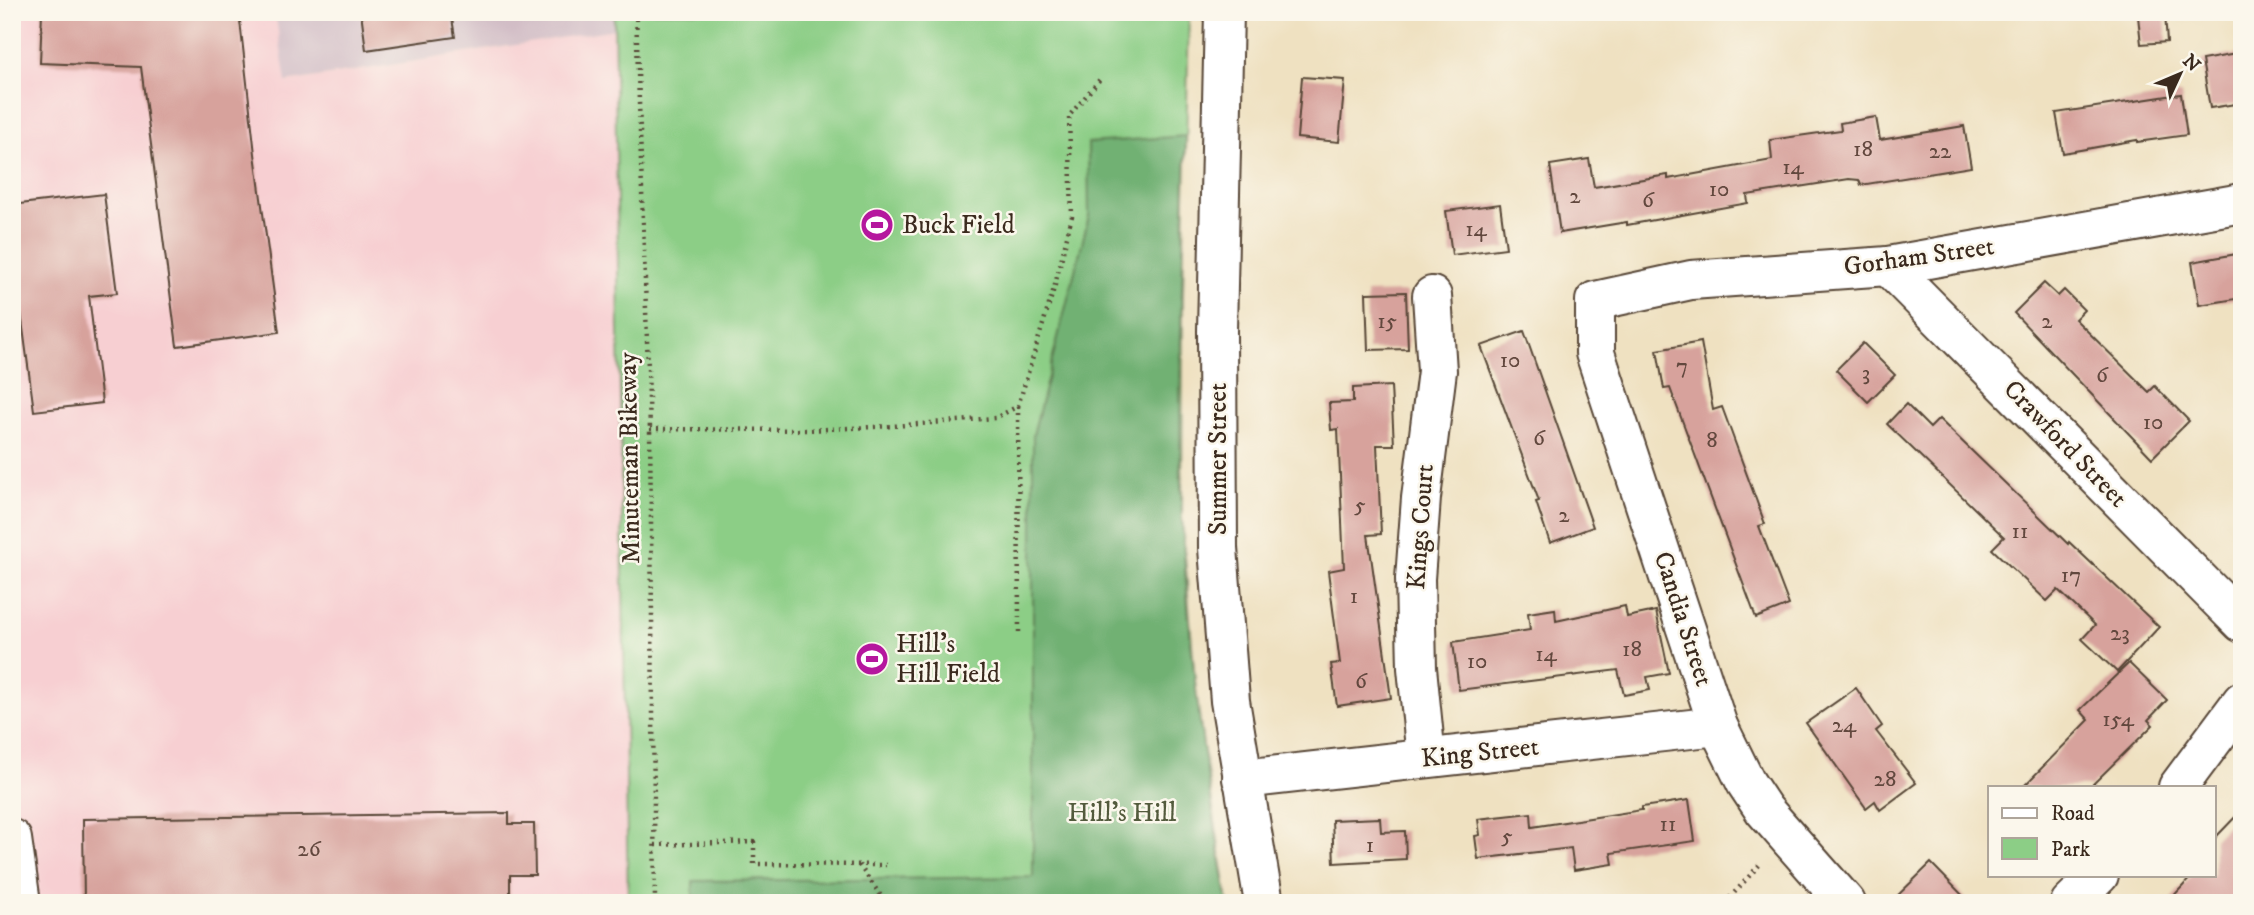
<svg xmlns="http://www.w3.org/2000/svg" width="2254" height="915" font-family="'IM FELL DW Pica',serif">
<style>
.built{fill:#f7cfd2}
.industrial{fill:#d2bdc6}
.green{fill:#8cce86;stroke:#647c52;stroke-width:2}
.forest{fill:#71b173;stroke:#566e48;stroke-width:2}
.building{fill:#d7a29c}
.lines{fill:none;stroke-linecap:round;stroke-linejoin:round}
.minor-casing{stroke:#564536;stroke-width:42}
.tertiary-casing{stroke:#564536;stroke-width:42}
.secondary-casing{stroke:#564536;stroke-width:42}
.path{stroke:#564536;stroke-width:4.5;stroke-dasharray:2 5;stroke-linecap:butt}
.minor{stroke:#fff;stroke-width:38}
.tertiary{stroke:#fff;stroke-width:38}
.secondary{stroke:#fff;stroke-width:38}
.labels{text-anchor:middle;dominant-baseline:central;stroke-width:5;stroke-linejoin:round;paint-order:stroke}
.number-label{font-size:23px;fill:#62483e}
.poi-label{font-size:26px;fill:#3b2a1e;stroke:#fbf7ec;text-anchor:start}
.street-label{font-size:26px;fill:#3b2a1e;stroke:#fbf7ec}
.park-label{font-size:26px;fill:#535b3d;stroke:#fbf7ec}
</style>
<rect width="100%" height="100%" fill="#fbf7ec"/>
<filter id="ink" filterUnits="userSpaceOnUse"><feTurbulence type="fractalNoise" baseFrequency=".0143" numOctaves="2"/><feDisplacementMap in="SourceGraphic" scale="14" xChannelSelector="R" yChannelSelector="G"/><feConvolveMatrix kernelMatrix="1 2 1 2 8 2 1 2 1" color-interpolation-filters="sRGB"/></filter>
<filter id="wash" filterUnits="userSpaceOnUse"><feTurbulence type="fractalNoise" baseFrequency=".00686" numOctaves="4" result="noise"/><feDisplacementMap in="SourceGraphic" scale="28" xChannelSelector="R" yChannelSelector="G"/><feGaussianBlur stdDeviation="1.57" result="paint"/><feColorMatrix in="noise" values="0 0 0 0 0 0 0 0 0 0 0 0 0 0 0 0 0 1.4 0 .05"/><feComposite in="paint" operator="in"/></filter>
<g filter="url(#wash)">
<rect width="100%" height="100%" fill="#efe1c1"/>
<!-- built -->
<polygon class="built" points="12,12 275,12 287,82 615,29 628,903 12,903"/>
<!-- industrial -->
<polygon class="industrial" points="275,12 614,12 615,29 286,82"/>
<!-- green -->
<polygon class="green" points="614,12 1189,12 1183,294 1182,517 1197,708 1228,903 628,903"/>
<!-- forest -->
<path class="forest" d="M 1186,136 C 1183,263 1177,391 1182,518 C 1188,648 1205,776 1228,903 L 693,903 L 693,881 L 1033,877 L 1033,435 L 1089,216 L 1088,143 Z"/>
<g id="blocks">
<!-- building -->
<g class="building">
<polygon points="42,12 239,12 255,154 279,332 177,346 141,67 40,63"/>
<polygon points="361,12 451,12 455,37 366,50"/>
<polygon points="2165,14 2167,42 2141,44 2138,16"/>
<polygon points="2242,53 2242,103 2210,108 2202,60"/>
<polygon points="1302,77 1345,80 1339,142 1297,138"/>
<polygon points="2181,94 2187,135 2137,142 2137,140 2063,153 2056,113"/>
<polygon points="1876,117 1880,140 1964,126 1971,167 1861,185 1859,180 1849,179 1747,195 1748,203 1627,225 1627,222 1560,233 1550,165 1589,159 1594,187 1668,175 1668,179 1772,160 1770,140 1841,130 1840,123"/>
<polygon points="104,194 117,293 89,296 102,403 34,411 20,305 12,306 12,205"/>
<polygon points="1500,204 1506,248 1452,255 1446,211"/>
<polygon points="2242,253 2242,298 2199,305 2192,262"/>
<polygon points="2044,283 2058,296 2064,290 2084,310 2075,319 2149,392 2155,386 2189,421 2152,458 2014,313"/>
<polygon points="1406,292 1408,349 1368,350 1366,293"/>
<polygon points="1524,331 1593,527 1550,543 1536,502 1539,501 1481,346"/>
<polygon points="1701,342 1713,410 1722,407 1765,524 1759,526 1789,605 1756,618 1670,388 1664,389 1657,350"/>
<polygon points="1863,343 1895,375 1868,402 1836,370"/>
<polygon points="1391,386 1394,445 1377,445 1381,534 1368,535 1391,698 1337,706 1331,664 1340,663 1328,571 1344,568 1338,429 1331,430 1329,403 1353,402 1353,388"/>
<polygon points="1906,404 1930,428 1939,419 2068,544 2069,542 2159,627 2117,672 2082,639 2095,625 2058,590 2047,601 1992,549 2004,537 1887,424"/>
<polygon points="1625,606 1627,617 1656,611 1669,673 1647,677 1650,690 1624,695 1618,670 1459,690 1453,642 1530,630 1528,613 1555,609 1556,621"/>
<polygon points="2129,663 2167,700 2148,720 2153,725 2090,787 2023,787 2089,720 2080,710"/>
<polygon points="1856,688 1882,726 1876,731 1916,783 1880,810 1875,801 1866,808 1806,723"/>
<polygon points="1689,800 1695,841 1611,853 1613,864 1574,870 1571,848 1478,859 1475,836 1480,835 1478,819 1531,813 1532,827 1642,810 1642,807"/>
<polygon points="2242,810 2242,903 2167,903 2193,875 2214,875 2214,839"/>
<polygon points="509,813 509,824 534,824 535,875 510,875 510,903 84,903 83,819"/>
<polygon points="1380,818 1381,832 1405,831 1406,859 1334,863 1332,820"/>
<polygon points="1931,863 1970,903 1890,903"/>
</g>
</g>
</g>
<g filter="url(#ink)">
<use href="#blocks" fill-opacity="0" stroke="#564536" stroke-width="2"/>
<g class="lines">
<defs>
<g id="minor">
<polyline points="1888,266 2242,623"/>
<polyline points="1426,758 1417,668 1415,579 1421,498 1437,371 1432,296"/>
<polyline points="1242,779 1718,726"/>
<polyline points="12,839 21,903"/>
<polyline points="1846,903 1764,810 1746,783 1718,726 1595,353 1595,301 1691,280 1888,266 2242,203"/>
</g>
<g id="tertiary">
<polyline points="2178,787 2242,701"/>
<polyline points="2070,903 2099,875"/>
</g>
<polyline id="secondary" points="1224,12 1217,331 1218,548 1230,701 1264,903"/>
</defs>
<!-- minor casing -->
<use href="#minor" class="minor-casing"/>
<!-- tertiary casing -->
<use href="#tertiary" class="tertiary-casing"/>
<!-- secondary casing -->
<use href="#secondary" class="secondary-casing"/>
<!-- path -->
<g class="path">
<polyline points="636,12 650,429 655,903"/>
<polyline points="1018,406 1019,633"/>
<polyline points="650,429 808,430 893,426 995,418 1018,406 1055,285 1072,216 1069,116 1101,78"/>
<polyline points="655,845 754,842 754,864 886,865"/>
<polyline points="859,865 886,903"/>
<polyline points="1098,894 1100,903"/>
<polyline points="1725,903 1762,862"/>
</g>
<!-- minor -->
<use href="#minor" class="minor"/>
<!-- tertiary -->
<use href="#tertiary" class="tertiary"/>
<!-- secondary -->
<use href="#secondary" class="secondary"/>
</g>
</g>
<!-- icons -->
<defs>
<symbol id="stadium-disc" viewBox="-11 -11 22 22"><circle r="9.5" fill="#b5179e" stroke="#fbf7ec"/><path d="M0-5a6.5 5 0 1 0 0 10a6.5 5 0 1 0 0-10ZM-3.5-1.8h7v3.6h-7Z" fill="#fff"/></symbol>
</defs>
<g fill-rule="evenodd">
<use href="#stadium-disc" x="858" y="206" width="38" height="38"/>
<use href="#stadium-disc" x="853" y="640" width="38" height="38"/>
</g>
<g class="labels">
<!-- number labels -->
<g class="number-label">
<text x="1863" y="149">18</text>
<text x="1940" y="151">22</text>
<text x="1793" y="167">14</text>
<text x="1719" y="189">10</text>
<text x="1575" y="196">2</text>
<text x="1648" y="200">6</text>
<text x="1476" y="229">14</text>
<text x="1387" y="321">15</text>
<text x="2047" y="321">2</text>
<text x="1510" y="360">10</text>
<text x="1682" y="366">7</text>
<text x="1866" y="373">3</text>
<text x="2102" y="375">6</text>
<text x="2153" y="422">10</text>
<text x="1539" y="438">6</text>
<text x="1712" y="440">8</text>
<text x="1360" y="505">5</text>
<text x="1564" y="515">2</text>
<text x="2020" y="531">11</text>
<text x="2071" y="575">17</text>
<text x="1354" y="596">1</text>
<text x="2120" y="633">23</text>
<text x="1632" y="649">18</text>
<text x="1546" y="654">14</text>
<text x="1477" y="661">10</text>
<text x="1361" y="681">6</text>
<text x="2118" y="719">154</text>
<text x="1844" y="725">24</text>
<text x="1885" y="779">28</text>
<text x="1668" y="824">11</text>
<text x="1507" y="836">5</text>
<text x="1370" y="845">1</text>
<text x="309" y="849">26</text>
</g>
<!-- poi labels -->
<g class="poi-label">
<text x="902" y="225">Buck Field</text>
<text x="896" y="644">Hill's<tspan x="896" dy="30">Hill Field</tspan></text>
</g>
<!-- street labels -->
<g class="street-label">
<text transform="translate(1919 257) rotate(-8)">Gorham Street</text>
<text transform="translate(2065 444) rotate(46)">Crawford Street</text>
<text transform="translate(630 458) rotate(-91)">Minuteman Bikeway</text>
<text transform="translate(1218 459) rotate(-90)">Summer Street</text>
<text transform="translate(1421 527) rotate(-86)">Kings Court</text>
<text transform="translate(1683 619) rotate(72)">Candia Street</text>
<text transform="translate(1480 753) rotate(-6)">King Street</text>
</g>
<!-- park labels -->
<g class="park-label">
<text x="1122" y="813">Hill's Hill</text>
</g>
</g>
<!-- margin -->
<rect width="2254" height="915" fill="none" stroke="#fbf7ec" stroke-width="42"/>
<!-- legend -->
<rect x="1988" y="786" width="228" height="91" fill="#fbf7ec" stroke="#aea59a" stroke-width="2"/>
<rect x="2002" y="808" width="35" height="10" fill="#ffffff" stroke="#aea59a" stroke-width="2"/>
<text x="2051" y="820" font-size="21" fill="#3b2a1e">Road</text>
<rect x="2002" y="838" width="35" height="21" fill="#8cce86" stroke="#aea59a" stroke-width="2"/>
<text x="2051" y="856" font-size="21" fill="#3b2a1e">Park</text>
<!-- north arrow -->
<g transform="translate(2180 74) rotate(46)" stroke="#fbf7ec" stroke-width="5" paint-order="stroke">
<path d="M0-5L12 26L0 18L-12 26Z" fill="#3b2a1e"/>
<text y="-10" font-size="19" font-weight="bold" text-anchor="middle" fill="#3b2a1e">N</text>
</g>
</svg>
